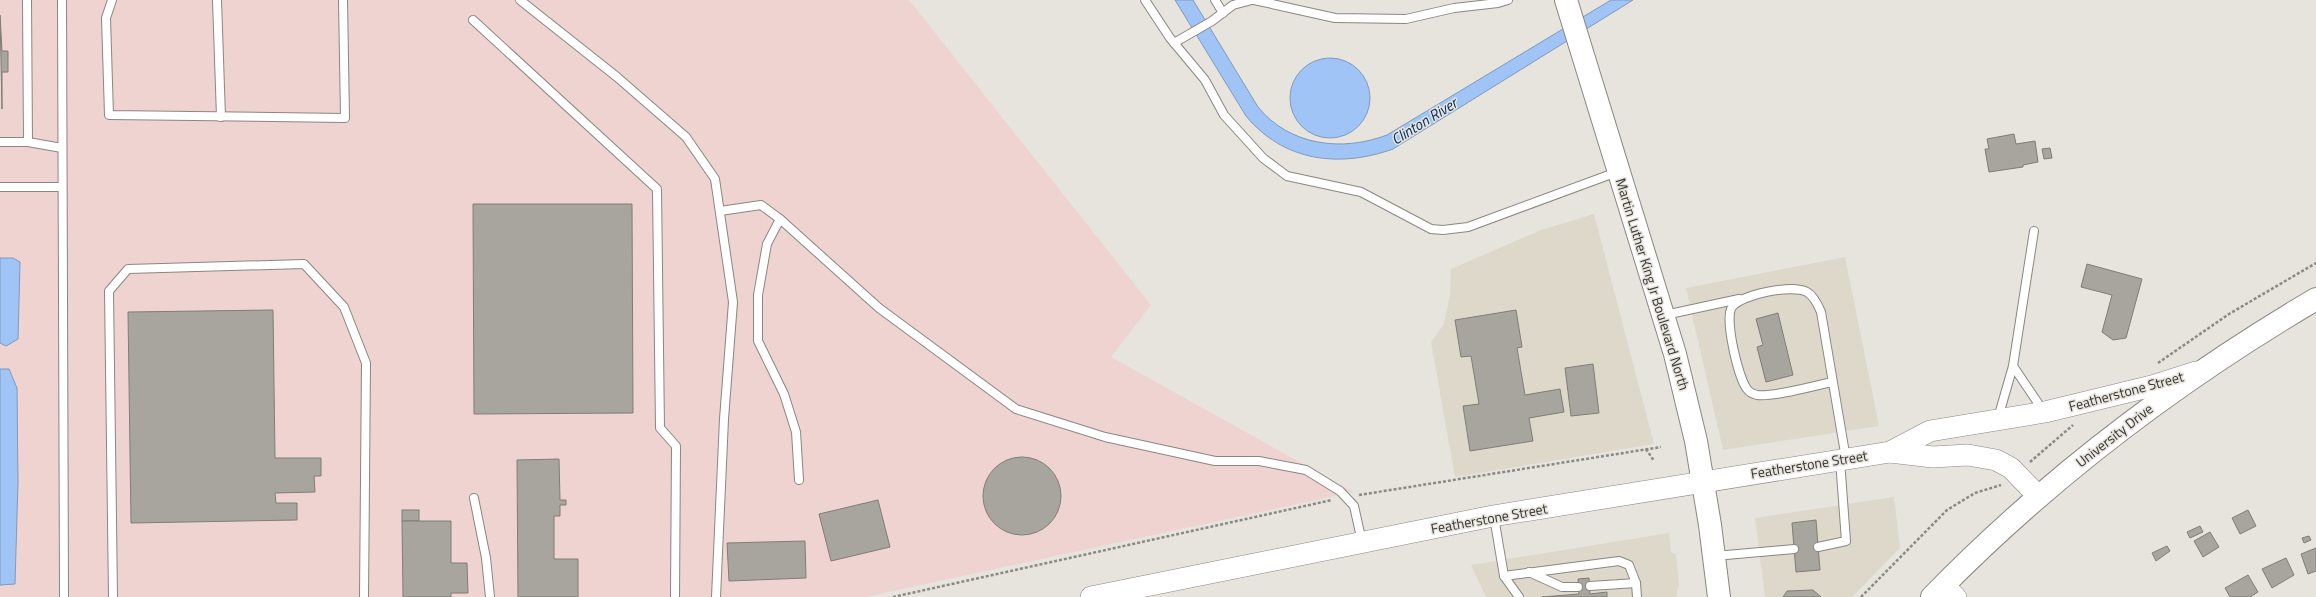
<svg xmlns="http://www.w3.org/2000/svg" width="2316" height="597" font-family="'Titillium Web',sans-serif">
<style>
.built{fill:#ded8ca}
.industrial{fill:#eed3d0}
.water{fill:#a0c4f6;stroke:#8099bc}
.building{fill:#a8a59e;stroke:#807d77}
.lines{fill:none;stroke-linecap:round;stroke-linejoin:round}
.service-casing{stroke:#8a8781;stroke-width:10}
.minor-casing{stroke:#8a8781;stroke-width:18}
.tertiary-casing{stroke:#8a8781;stroke-width:22}
.secondary-casing{stroke:#8a8781;stroke-width:24}
.path{stroke:#8b8985;stroke-width:2.5;stroke-dasharray:3 2;stroke-linecap:butt}
.service{stroke:#fff;stroke-width:8}
.minor{stroke:#fff;stroke-width:17}
.tertiary{stroke:#fff;stroke-width:21}
.secondary{stroke:#fff;stroke-width:22}
.labels{text-anchor:middle;dominant-baseline:central;stroke-width:3;stroke-linejoin:round;paint-order:stroke}
.street-label{font-size:14px;fill:#363533;stroke:#e7e4dd}
.water-label{font-size:15px;font-style:italic;fill:#00295e;stroke:#e7e4dd}
</style>
<rect width="100%" height="100%" fill="#e7e4dd"/>
<!-- built -->
<g class="built">
<polygon points="1594,214 1654,444 1455,477 1431,342 1444,324 1450,294 1451,269 1541,230"/>
<polygon points="1845,257 1879,426 1723,450 1686,288"/>
<polygon points="1894,497 1900,548 1852,597 1765,597 1755,518"/>
<polygon points="1669,533 1671,552 1676,554 1679,584 1676,597 1486,597 1471,565"/>
</g>
<!-- industrial -->
<polygon class="industrial" points="0,0 909,0 1151,305 1111,357 1353,492 865,597 0,597"/>
<!-- water -->
<g class="water">
<path d="M 1175,0 L 1193,0 L 1258,107 C 1290,146 1342,152 1387,135 L 1611,0 L 1633,0 L 1393,149 C 1340,168 1284,162 1246,116 Z"/>
<circle cx="1330" cy="98" r="40"/>
<polygon points="0,258 13,258 20,262 18,339 6,346 0,343"/>
<polygon points="0,369 9,369 17,388 18,482 15,584 0,585"/>
</g>
<!-- building -->
<g class="building">
<polygon points="0,15 2,51 8,51 8,72 2,72 2,109"/>
<polygon points="2014,134 2016,144 2035,141 2038,162 2023,165 2023,167 1989,172 1985,149 1989,149 1987,139"/>
<polygon points="2050,148 2052,158 2044,159 2042,149"/>
<polygon points="473,204 632,204 633,413 474,414"/>
<polygon points="2087,264 2142,279 2126,338 2113,340 2102,332 2112,295 2081,287"/>
<polygon points="273,310 275,458 321,458 321,476 314,476 315,492 275,493 276,503 297,503 297,520 131,523 128,312"/>
<polygon points="1516,310 1522,347 1517,348 1525,395 1560,389 1564,412 1529,418 1533,441 1470,451 1463,406 1479,404 1471,356 1461,357 1455,320"/>
<polygon points="1778,313 1793,375 1766,382 1757,347 1763,345 1756,319"/>
<polygon points="1593,364 1599,413 1571,416 1565,368"/>
<circle cx="1022" cy="496" r="39"/>
<polygon points="559,459 560,500 566,500 566,505 560,505 560,516 554,516 554,559 578,559 578,597 518,597 517,460"/>
<polygon points="878,500 890,547 831,561 819,514"/>
<rect x="402" y="510" width="17" height="11"/>
<polygon points="2248,510 2256,526 2240,534 2232,518"/>
<polygon points="1816,520 1820,570 1796,572 1792,523"/>
<polygon points="402,521 451,521 451,563 467,563 468,593 451,593 451,597 403,597"/>
<polygon points="2200,526 2203,532 2190,538 2187,532"/>
<polygon points="2210,532 2219,547 2203,557 2194,541"/>
<polygon points="2309,536 2311,540 2304,543 2302,538"/>
<polygon points="805,541 806,578 729,581 727,543"/>
<polygon points="2167,546 2170,551 2156,561 2152,553"/>
<polygon points="2316,548 2316,571 2308,574 2301,554"/>
<polygon points="2286,558 2294,575 2272,588 2262,569"/>
<polygon points="2248,575 2258,592 2250,597 2230,597 2225,588"/>
<polygon points="1589,578 1590,594 1607,592 1607,597 1542,597 1579,594 1578,579"/>
<polygon points="1813,590 1821,597 1783,597 1787,591"/>
</g>
<g class="lines">
<defs>
<g id="service">
<polyline points="27,0 28,142 62,148"/>
<polyline points="62,0 64,597"/>
<polyline points="112,0 106,18 109,115 345,118 343,0"/>
<polyline points="217,0 221,117"/>
<polyline points="520,0 617,77 686,137 715,179 733,302 724,419 716,597"/>
<polyline points="1145,0 1170,38 1205,80 1224,115 1263,158 1287,176 1361,192 1431,229 1443,230 1468,227 1617,172"/>
<polyline points="1215,0 1223,13"/>
<polyline points="1254,0 1335,18 1406,19 1454,8 1498,3 1508,0"/>
<polyline points="473,20 657,189 660,428 676,446 675,597"/>
<polyline points="1174,43 1212,21 1233,5 1252,0"/>
<polyline points="0,142 28,142"/>
<polyline points="0,187 62,187"/>
<polyline points="720,211 761,205 780,219 879,308 1016,409 1105,437 1215,461 1259,461 1306,470 1340,491 1354,506 1362,542"/>
<polyline points="780,219 767,244 758,295 758,341 784,394 796,432 799,480"/>
<polyline points="1665,315 1739,299"/>
<polyline points="2013,366 2044,412"/>
<path d="M 1832,382 C 1813,386 1775,397 1757,395 C 1753,394 1749,392 1747,389 C 1738,377 1724,318 1732,307 C 1742,294 1793,284 1807,292 C 1814,296 1818,305 1821,312 L 1846,459"/>
<polyline points="1998,418 2013,366 2034,231"/>
<polyline points="474,498 486,558 490,597"/>
<polyline points="1494,517 1504,576 1519,597"/>
<polyline points="1818,547 1846,541 1840,460"/>
<polyline points="1715,556 1794,549"/>
<polyline points="1529,572 1562,587 1578,587"/>
<polyline points="1504,576 1619,561 1629,565 1636,583 1637,597"/>
<polyline points="1590,586 1636,583"/>
<polyline points="113,597 109,291 128,269 304,264 344,307 366,363 364,597"/>
</g>
<polyline id="minor" points="1945,583 1958,597"/>
<g id="tertiary">
<polyline points="1890,452 1930,431 2045,412 2152,386 2196,372"/>
<polyline points="1091,597 1493,516 1890,452 1933,457 1968,455 1996,460 2011,468 2039,497"/>
</g>
<g id="secondary">
<polyline points="1566,0 1675,354 1696,441 1710,525 1719,597"/>
<path d="M 1932,597 C 2046,480 2175,382 2316,299"/>
</g>
</defs>
<!-- service casing -->
<use href="#service" class="service-casing"/>
<!-- minor casing -->
<use href="#minor" class="minor-casing"/>
<!-- tertiary casing -->
<use href="#tertiary" class="tertiary-casing"/>
<!-- secondary casing -->
<use href="#secondary" class="secondary-casing"/>
<!-- path -->
<g class="path">
<polyline points="2158,363 2229,314 2316,263"/>
<polyline points="1646,449 1654,461"/>
<polyline points="2030,462 2073,425"/>
<polyline points="1359,495 1661,447"/>
<polyline points="893,597 1332,500"/>
<polyline points="1861,597 1947,510 1975,493 2001,485"/>
</g>
<!-- service -->
<use href="#service" class="service"/>
<!-- minor -->
<use href="#minor" class="minor"/>
<!-- tertiary -->
<use href="#tertiary" class="tertiary"/>
<!-- secondary -->
<use href="#secondary" class="secondary"/>
</g>
<g class="labels">
<!-- street labels -->
<g class="street-label">
<text transform="translate(1653 284) rotate(73)">Martin Luther King Jr Boulevard North</text>
<text transform="translate(2126 391) rotate(-15)">Featherstone Street</text>
<text transform="translate(2114 435) rotate(-38)">University Drive</text>
<text transform="translate(1809 464) rotate(-9)">Featherstone Street</text>
<text transform="translate(1489 518) rotate(-10)">Featherstone Street</text>
</g>
<!-- water labels -->
<g class="water-label">
<text transform="translate(1424 121) rotate(-32)">Clinton River</text>
</g>
</g>
</svg>
